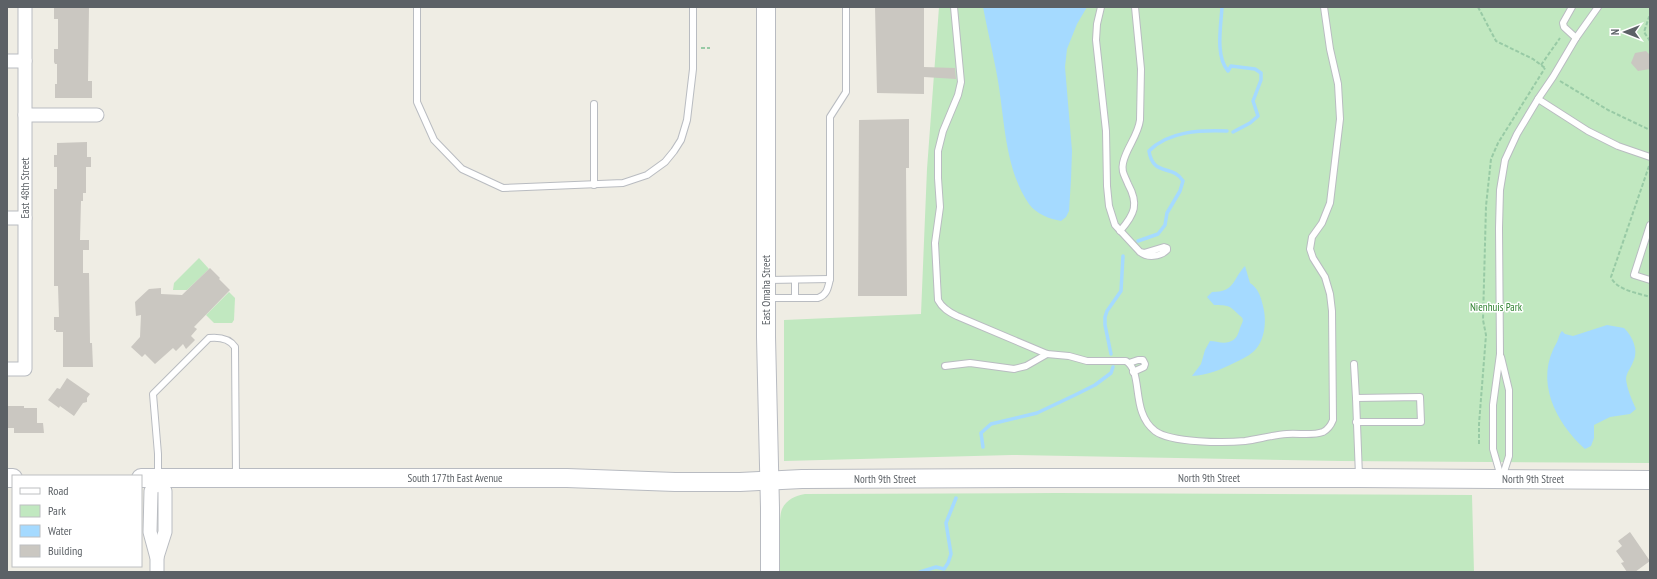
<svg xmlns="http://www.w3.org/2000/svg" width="1657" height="579" font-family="'PT Sans Narrow',sans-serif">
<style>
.green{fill:#c1e8c0}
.water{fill:#a5daff}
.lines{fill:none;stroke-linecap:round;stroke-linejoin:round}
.stream{stroke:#a5daff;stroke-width:3.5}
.building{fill:#cac7c1}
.lane-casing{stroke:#b9bcc1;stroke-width:8}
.street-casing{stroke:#b9bcc1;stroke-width:15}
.secondary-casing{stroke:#b8bbc1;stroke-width:20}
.path{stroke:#98caa5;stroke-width:2;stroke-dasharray:4 2;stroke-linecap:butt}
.lane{stroke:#fff;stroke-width:6}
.street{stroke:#fff;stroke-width:13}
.secondary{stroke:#fff;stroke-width:18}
.labels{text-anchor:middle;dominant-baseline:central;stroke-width:3;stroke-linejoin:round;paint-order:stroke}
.street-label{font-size:11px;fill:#5c6166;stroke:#fff}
.park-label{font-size:11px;fill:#308231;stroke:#fff}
</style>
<rect width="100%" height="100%" fill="#efede4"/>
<!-- green -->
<g class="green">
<polygon points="939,7 1650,7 1650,463 1341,461 1012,455 784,461 784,320 921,314 927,169"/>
<polygon points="199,258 209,269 187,290 173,290 174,283"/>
<polygon points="229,292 235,298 234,320 232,323 214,323 206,315"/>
<path d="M 1057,493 L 1472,495 L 1474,572 L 780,572 C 780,560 778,517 782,509 C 787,499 795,496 805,494 Z"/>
</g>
<!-- water -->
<g class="water">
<path d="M 983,7 L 1087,7 L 1077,24 L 1067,49 L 1065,67 L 1072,151 L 1071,180 L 1069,211 L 1066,217 L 1061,221 C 1050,219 1036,214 1029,204 C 1003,166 1005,114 996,70 C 992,49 987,28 983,7 Z"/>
<path d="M 1245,266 L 1250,283 C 1258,288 1261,297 1263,306 C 1267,321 1265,342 1253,352 C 1247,357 1240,360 1234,363 C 1220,370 1208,375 1192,376 L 1201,364 L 1205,350 L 1210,341 C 1216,341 1222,344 1229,342 C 1236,340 1238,335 1240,328 C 1243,321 1245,319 1239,315 C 1228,304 1229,306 1214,305 L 1207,297 L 1212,292 C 1235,292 1232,280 1245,266 Z"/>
<path d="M 1607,325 L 1624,328 C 1633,337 1639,351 1633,362 C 1631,368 1626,373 1626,379 C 1627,389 1632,400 1636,409 L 1630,414 L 1610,417 L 1594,425 L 1594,438 L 1591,446 L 1585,449 C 1555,422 1534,380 1557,342 C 1559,338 1559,334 1562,331 L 1565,334 L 1573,336 Z"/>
</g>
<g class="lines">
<!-- stream -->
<g class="stream">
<path d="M 1222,7 C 1221,26 1215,56 1228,71 L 1231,66 L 1255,69 L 1261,73 L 1261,80 L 1253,101 L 1258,116 L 1250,123 L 1233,132"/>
<path d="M 1138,241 L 1158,234 L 1165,225 L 1167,213 L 1180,191 L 1183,181 C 1173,164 1153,177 1149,151 C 1168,131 1201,130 1227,131"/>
<polyline points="1111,354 1105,325 1105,317 1107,311 1121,291 1123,256"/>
<polyline points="983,447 981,433 991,424 1037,413 1075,395 1095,385 1111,373 1113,367"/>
<polyline points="920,572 936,567 944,569 948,563 951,554 946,523 956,498"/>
</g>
</g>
<!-- building -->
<g class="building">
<polygon points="54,7 89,7 88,81 92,81 92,98 55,98 55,84 57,84 57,64 55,64 54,62 54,49 58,49 58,19 54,19"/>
<polygon points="875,7 924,7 924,67 955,68 956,79 924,77 924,94 877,93"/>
<polygon points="1646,51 1650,55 1650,69 1638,71 1631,63 1635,53"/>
<polygon points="909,119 909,168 906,168 907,296 858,296 859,120"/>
<polygon points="87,142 87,157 91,157 91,167 86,167 86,193 83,193 83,201 81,201 80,240 89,240 89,250 83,250 83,273 89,273 90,343 92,343 93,367 63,367 63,332 56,332 56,330 54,330 54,317 59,317 58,286 54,286 54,189 57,189 57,167 54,167 54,155 57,155 57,143"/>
<polygon points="210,268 220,278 219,279 230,290 194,327 197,329 191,336 195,340 186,349 183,344 176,351 173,348 155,364 145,354 142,357 131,347 140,337 141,315 136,316 135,302 149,289 161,288 161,294 182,295"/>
<polygon points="67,378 90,394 87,398 87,402 83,403 74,416 60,406 59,408 48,400 57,388 60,389"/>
<polygon points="7,406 24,406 24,408 37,408 37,423 43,423 44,433 14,433 14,428 7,428"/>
<polygon points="1630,532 1650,561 1635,572 1627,572 1621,563 1624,562 1616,551 1622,546 1618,541"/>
</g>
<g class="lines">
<defs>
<g id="lane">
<polyline points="417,7 417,102 434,140 462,169 503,188 623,183 647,175 665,162 674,151 681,140 687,120 693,69 693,7"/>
<path d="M 954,7 L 961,82 L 958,95 L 943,131 L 938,151 L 938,178 L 940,207 L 935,243 L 938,300 C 942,308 949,312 957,316 L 1047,354 L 1069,356 L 1087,361 L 1126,361 C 1144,372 1130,412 1155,431 C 1171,443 1225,443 1245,441 C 1259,439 1273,435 1287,434 C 1299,433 1312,436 1323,432 C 1329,429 1331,425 1333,420 L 1332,311 L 1330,294 L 1325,277 L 1313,258 L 1310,249 L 1312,237 L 1322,223 L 1330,203 L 1340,119 L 1338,84 L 1330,49 L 1324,7"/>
<path d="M 1101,7 L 1097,24 L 1096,40 L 1106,131 L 1107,186 L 1109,206 L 1115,225 L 1140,252 C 1147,258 1160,257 1167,250 L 1167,248 L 1164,247 L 1144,253 L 1140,252"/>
<polyline points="1572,7 1563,23 1564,27 1576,38"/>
<polyline points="1538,99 1588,131 1618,146 1650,157"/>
<polyline points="594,104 594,185"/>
<polyline points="1650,225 1634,275 1650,280"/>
<path d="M 1120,231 C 1135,214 1139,204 1128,184 C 1125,176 1121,172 1123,163 C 1126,148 1138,136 1140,120 L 1141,69 L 1135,7"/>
<polyline points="768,280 830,279"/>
<polyline points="795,280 795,298"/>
<path d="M 767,298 L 818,298 C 827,295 828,288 830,279 L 830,117 L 846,92 L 846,7"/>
<polyline points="1501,357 1509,390 1509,456 1502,478"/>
<polyline points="1129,363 1138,360 1143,360 1145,364 1144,367 1133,372"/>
<polyline points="1354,364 1356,398"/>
<polyline points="945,366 970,363 1014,369 1026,366 1047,354"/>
<polyline points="1356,422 1421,422 1420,397 1356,398 1359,476"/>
<path d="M 158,476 L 158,454 L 153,394 L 209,338 C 219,337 229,338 235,347 L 236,476"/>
<polyline points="1501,477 1493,449 1493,405 1500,354 1499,228 1500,190 1505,160 1517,134 1538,99 1553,77 1576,38 1598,7"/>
</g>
<g id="street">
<polyline points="7,61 25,61"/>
<polyline points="25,115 97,115"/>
<polyline points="7,218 25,218"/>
<polyline points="7,369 25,369 25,7"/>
<polyline points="157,557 165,532 165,491 158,478"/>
<polyline points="157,572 157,558 150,532 151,491 158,478"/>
</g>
<g id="secondary">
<polyline points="766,7 766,337 770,508 770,572"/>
<polyline points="7,478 13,478"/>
<polyline points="141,478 567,478 675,482 740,482 802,479 1029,478 1359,478 1650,480"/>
</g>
</defs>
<!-- lane casing -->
<use href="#lane" class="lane-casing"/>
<!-- street casing -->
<use href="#street" class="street-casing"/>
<!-- secondary casing -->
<use href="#secondary" class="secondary-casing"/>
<!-- path -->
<g class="path">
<polyline points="1478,7 1496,41 1533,59 1545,68"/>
<polyline points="1650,18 1649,17 1644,32 1650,41"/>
<polyline points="701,48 710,48"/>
<polyline points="1541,65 1560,38"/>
<polyline points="1560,81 1608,110 1650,130"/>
<path d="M 1649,166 L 1611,277 C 1616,290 1638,293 1650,297"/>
<polyline points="1479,444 1479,424 1486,335 1483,320 1486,206 1491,159 1498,143 1545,68"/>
</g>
<!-- lane -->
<use href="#lane" class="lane"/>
<!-- street -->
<use href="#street" class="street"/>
<!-- secondary -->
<use href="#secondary" class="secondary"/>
</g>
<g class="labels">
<!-- street labels -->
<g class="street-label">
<text transform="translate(25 188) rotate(-90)">East 48th Street</text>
<text transform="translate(766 290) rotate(-90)">East Omaha Street</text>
<text x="455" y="478">South 177th East Avenue</text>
<text x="1209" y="478">North 9th Street</text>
<text x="885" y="479">North 9th Street</text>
<text x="1533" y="479">North 9th Street</text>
</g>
<!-- park labels -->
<g class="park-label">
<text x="1496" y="307">Nienhuis Park</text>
</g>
</g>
<!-- border -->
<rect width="1657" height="579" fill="none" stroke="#5c6166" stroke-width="16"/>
<!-- legend -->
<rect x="12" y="475" width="130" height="92" fill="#ffffff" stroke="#bec0c2"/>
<rect x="20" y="488" width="20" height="6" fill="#ffffff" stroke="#bec0c2"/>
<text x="48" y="495" font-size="12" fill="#5c6166">Road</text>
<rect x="20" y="505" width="20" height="12" fill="#c1e8c0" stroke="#bec0c2"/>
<text x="48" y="515" font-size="12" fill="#5c6166">Park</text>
<rect x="20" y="525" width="20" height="12" fill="#a5daff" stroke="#bec0c2"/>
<text x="48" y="535" font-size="12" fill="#5c6166">Water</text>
<rect x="20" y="545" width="20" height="12" fill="#cac7c1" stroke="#bec0c2"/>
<text x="48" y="555" font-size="12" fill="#5c6166">Building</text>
<!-- north arrow -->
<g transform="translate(1625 32) rotate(270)" stroke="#ffffff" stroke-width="3" paint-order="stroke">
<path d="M0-3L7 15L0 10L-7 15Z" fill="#5c6166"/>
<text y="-6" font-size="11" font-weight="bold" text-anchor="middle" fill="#5c6166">N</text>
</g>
</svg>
